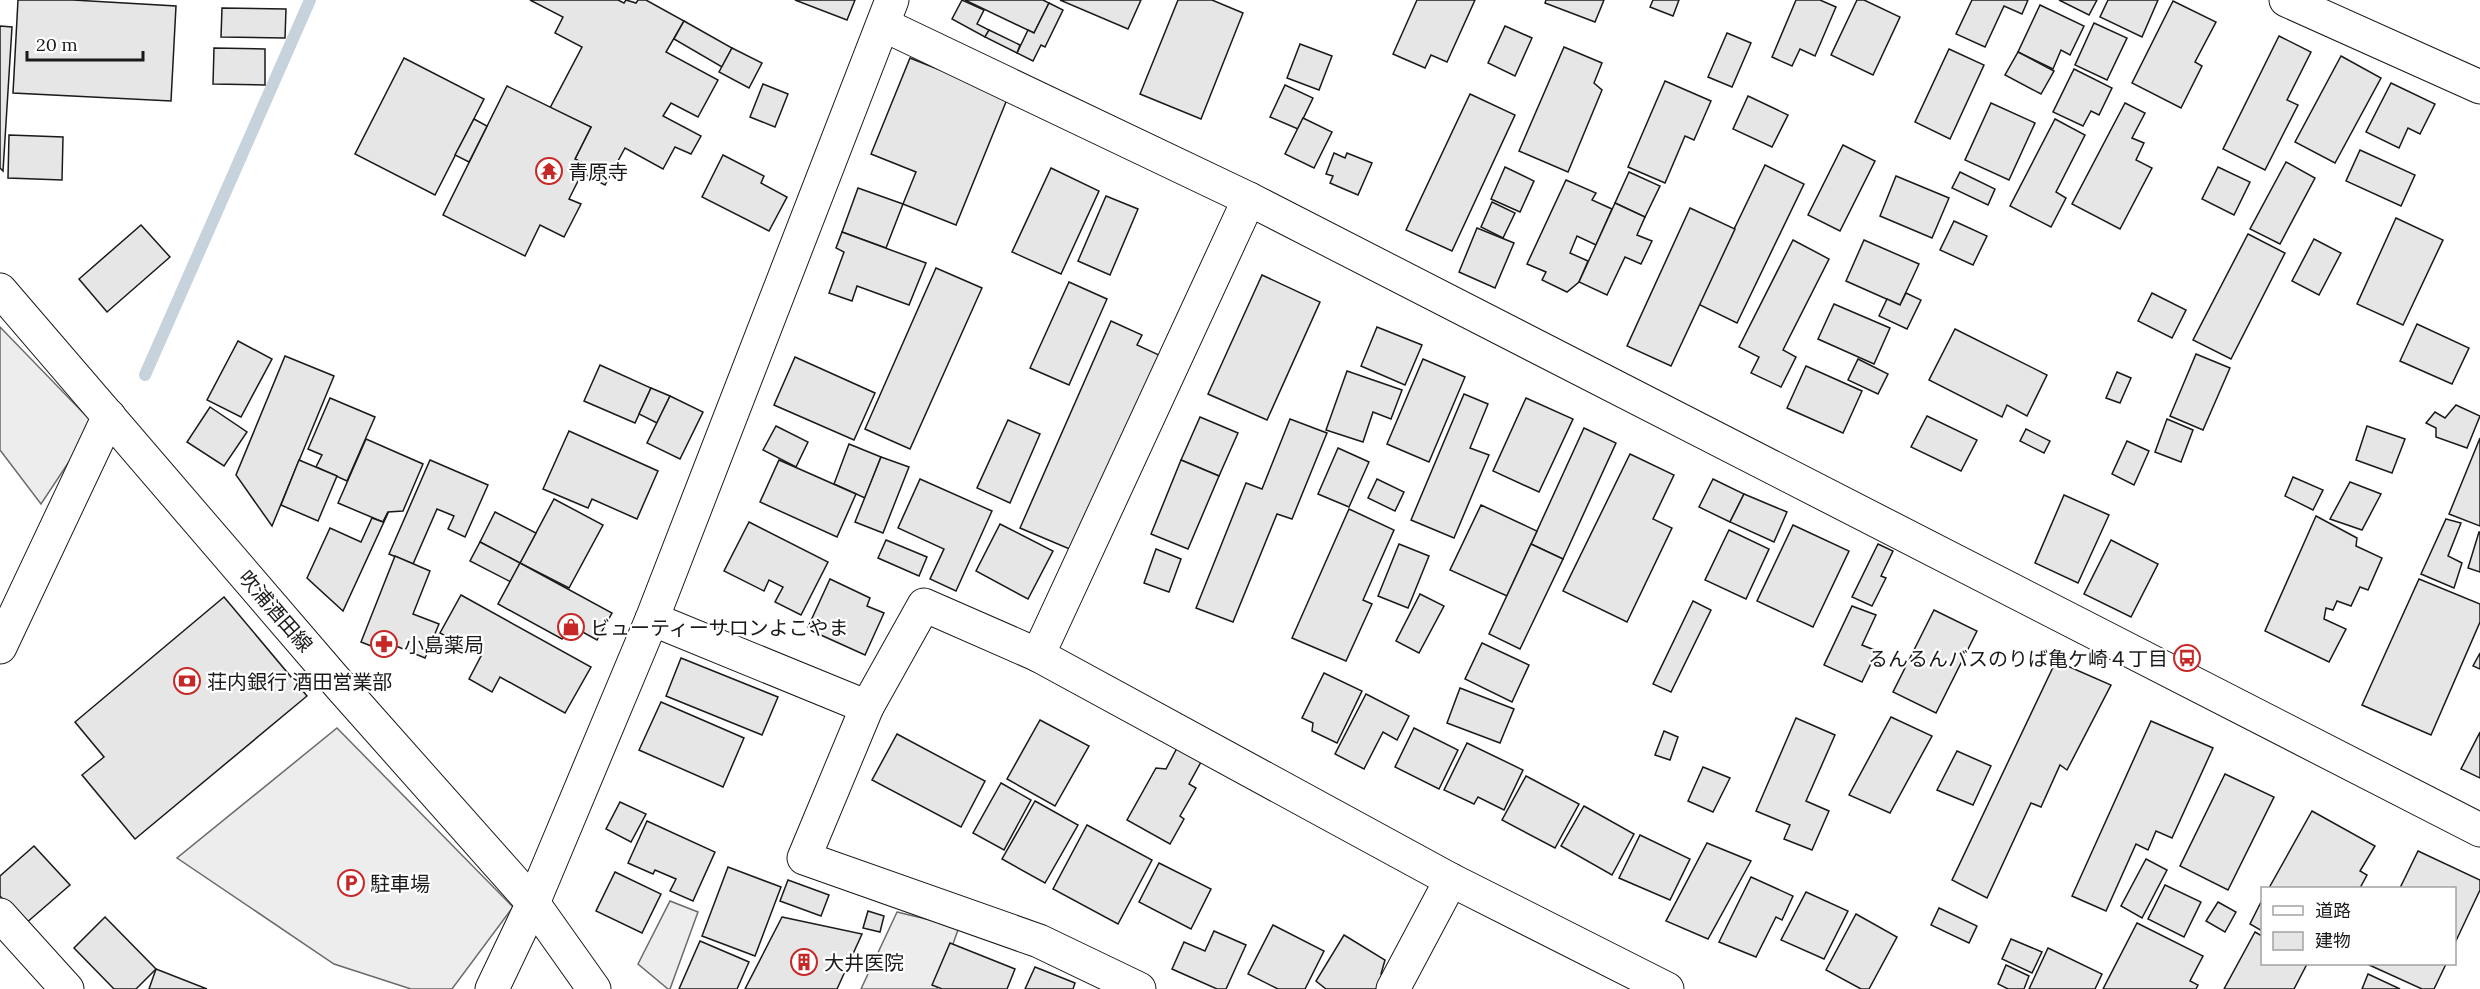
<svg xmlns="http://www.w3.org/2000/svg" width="2480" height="989" font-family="Lora,'Noto Sans JP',serif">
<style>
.parking{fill:#ededed;stroke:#6a6a6a;stroke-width:1.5}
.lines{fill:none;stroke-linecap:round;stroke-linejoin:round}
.stream{stroke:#c6d2dc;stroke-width:12}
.building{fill:#e6e6e6;stroke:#1a1a1a;stroke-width:1.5}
.street-casing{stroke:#1a1a1a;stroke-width:35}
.secondary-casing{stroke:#1a1a1a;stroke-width:35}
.street{stroke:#fff;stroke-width:33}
.secondary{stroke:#fff;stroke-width:33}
.labels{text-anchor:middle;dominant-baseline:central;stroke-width:4.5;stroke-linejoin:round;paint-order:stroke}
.poi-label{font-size:20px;fill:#1a1a1a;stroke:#fff;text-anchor:start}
.street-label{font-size:20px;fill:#1a1a1a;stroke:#fff}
</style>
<rect width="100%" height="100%" fill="#fff"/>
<!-- parking -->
<g class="parking">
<polygon points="0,327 94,424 41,504 0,450"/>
<polygon points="337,728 513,907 452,989 411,989 334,964 177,858"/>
<polygon points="670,901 698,912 670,989 668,989 638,964"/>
<polygon points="897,912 959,927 937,989 861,989"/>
</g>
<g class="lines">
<!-- stream -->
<polyline class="stream" points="145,375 310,0"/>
</g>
<!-- building -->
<g class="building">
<polygon points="18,0 73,0 176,6 171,101 13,93"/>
<polygon points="530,0 618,0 624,3 626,0 636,3 638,0 646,0 684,21 666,52 718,80 698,117 671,103 663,116 701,136 691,154 675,147 663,169 625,148 605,185 582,173 586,165 575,159 591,127 550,108 582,47 555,33 563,17"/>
<polygon points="795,0 855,0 847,20"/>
<polygon points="962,0 984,10 977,24 989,30 985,37 952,19"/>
<polygon points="965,0 1043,0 1049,3 1034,33"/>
<polygon points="1060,0 1141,0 1128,29"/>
<polygon points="1178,0 1212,0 1243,13 1201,119 1140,94"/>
<polygon points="1417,0 1475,0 1447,62 1431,55 1425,68 1393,54"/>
<polygon points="1546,0 1604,0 1595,22 1545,3"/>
<polygon points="1653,0 1679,0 1673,16 1650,7"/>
<polygon points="1796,0 1820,0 1836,7 1815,56 1800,49 1792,66 1772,57"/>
<polygon points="1857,0 1864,0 1900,17 1873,75 1831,55"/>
<polygon points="1972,0 2028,0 2022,14 2004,6 1985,47 1956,34"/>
<polygon points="2059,0 2097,0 2089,15"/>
<polygon points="2108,0 2158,0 2142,37 2100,17"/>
<polygon points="2173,1 2216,22 2195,62 2202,66 2181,108 2132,83"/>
<polygon points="1049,3 1063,10 1045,47 1041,45 1033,61 1017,53 1028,30 1034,33"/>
<polygon points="2040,5 2084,26 2070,55 2061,50 2053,69 2018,52"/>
<polygon points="222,8 286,9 285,38 221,37"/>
<polygon points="684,21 732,48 722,67 674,39"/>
<polygon points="2094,23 2127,38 2107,80 2075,65"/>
<polygon points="0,26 12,27 3,171 0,168"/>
<polygon points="1505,26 1532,38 1515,76 1488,63"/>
<polygon points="989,30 1020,45 1017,53 985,37"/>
<polygon points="1727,33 1751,43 1732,87 1708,77"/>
<polygon points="2279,36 2311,52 2287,100 2298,105 2265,170 2223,149"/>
<polygon points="1300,44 1332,56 1319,90 1287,78"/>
<polygon points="1564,47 1602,63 1594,83 1602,90 1568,172 1519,151"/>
<polygon points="214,48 265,49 265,85 213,84"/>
<polygon points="732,48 762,63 749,88 719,72"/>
<polygon points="1949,49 1984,65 1950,139 1915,122"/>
<polygon points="2018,52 2054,71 2041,94 2005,75"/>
<polygon points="2341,56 2381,78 2335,163 2295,142"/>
<polygon points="404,58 484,99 435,195 355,154"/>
<polygon points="910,58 1008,97 956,225 903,204 916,172 871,154"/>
<polygon points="2074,69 2112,88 2099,115 2091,111 2083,126 2053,112"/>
<polygon points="1665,81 1711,101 1694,140 1685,136 1665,183 1628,167"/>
<polygon points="2391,83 2435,104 2420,134 2408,128 2399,148 2366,132"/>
<polygon points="763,84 788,94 775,127 750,117"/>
<polygon points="1285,85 1313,98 1298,129 1270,117"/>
<polygon points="507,86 591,127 575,159 586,165 569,199 581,204 564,237 540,225 525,256 443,215"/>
<polygon points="1470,94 1515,115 1452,251 1406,230"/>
<polygon points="1748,96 1788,115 1772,147 1733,129"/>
<polygon points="1991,103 2035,123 2009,180 1965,160"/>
<polygon points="2125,103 2145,113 2132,138 2144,143 2136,160 2152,168 2120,229 2072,204"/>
<polygon points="1303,118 1332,132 1314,168 1285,154"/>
<polygon points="474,119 487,126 469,162 455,155"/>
<polygon points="2055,119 2085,135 2056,192 2066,198 2051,227 2010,206"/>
<polygon points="9,135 63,137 62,180 8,178"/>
<polygon points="1843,145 1875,161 1840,231 1808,215"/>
<polygon points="2360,150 2415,175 2401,206 2346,181"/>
<polygon points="1334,153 1345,158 1347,153 1372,163 1358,195 1330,183 1333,176 1326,174"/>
<polygon points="723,155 764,176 761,183 787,197 769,231 702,197"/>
<polygon points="2286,162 2315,178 2280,244 2250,229"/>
<polygon points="1765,165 1804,184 1737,323 1698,304"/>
<polygon points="1505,167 1534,181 1520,212 1491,199"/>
<polygon points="2218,167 2250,182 2234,215 2202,199"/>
<polygon points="1051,168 1099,191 1061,274 1012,252"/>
<polygon points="1629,172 1660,186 1645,217 1615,203"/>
<polygon points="1960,172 1995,189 1988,205 1952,188"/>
<polygon points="1896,176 1949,198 1932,238 1880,216"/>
<polygon points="1566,180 1596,193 1592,200 1612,209 1596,245 1577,236 1570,253 1588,261 1579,282 1567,292 1542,280 1546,272 1527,264"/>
<polygon points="858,188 903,204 886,248 842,232"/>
<polygon points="1106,196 1138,209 1110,275 1078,261"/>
<polygon points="1492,202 1515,213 1503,238 1481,227"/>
<polygon points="1615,203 1645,217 1637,235 1652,241 1641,264 1625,257 1607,295 1579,282"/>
<polygon points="1690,208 1735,229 1671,366 1627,346"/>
<polygon points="2396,218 2443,240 2403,325 2357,304"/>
<polygon points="1954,221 1987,236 1973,265 1940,250"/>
<polygon points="141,225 170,257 107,312 79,279"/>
<polygon points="1477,228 1514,243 1495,288 1459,272"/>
<polygon points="842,232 926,263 909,305 857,286 852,301 829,293 844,252 836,248"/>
<polygon points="2248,234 2285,253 2231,359 2193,340"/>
<polygon points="2314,239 2341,253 2319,295 2292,281"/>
<polygon points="1793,240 1829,259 1783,350 1796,357 1781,387 1751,373 1759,357 1739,347"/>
<polygon points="1864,240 1919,264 1900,305 1846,281"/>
<polygon points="936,268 982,288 910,449 865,429"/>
<polygon points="1262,275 1320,302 1267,420 1208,394"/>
<polygon points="1069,282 1107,299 1069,385 1030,368"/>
<polygon points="1906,293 1921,300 1907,329 1879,316 1887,299 1900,305"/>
<polygon points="2152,293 2186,310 2172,338 2138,321"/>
<polygon points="1834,304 1890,328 1874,364 1818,339"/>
<polygon points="1111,321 1142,335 1137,345 1159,355 1072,550 1020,528"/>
<polygon points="2417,324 2469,348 2452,384 2400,361"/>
<polygon points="1377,327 1422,345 1405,385 1361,366"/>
<polygon points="1955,329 2047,375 2027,416 2007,405 2002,417 1929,380"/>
<polygon points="238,341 272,359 241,417 207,400"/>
<polygon points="2196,354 2230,368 2203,430 2170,416"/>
<polygon points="285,356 334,376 272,526 236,475"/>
<polygon points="795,357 875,393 854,440 774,405"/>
<polygon points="1423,359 1465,377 1429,462 1387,444"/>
<polygon points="1858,359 1888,374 1878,394 1848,380"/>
<polygon points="600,365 651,388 635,423 584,401"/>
<polygon points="1806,366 1862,391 1843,433 1787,408"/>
<polygon points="1347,371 1402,390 1391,419 1373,412 1363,442 1326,430"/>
<polygon points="2117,372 2131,378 2120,403 2106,398"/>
<polygon points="651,388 670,396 657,423 639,414"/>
<polygon points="1464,394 1488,404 1470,448 1489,455 1454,538 1411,520"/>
<polygon points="670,396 703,412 680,459 647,443"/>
<polygon points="330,398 375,417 347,481 316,467 322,455 308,449"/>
<polygon points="1526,398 1573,419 1539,492 1493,471"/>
<polygon points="2456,405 2480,416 2467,448 2436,437 2436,428 2426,423 2435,412 2445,418"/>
<polygon points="210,407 247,432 224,466 187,442"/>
<polygon points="1927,416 1977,440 1961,471 1911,447"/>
<polygon points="1200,417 1238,433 1219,476 1181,460"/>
<polygon points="1290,419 1327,433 1292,519 1277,514 1233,622 1196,608 1246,483 1262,489"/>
<polygon points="2167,419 2193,430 2181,462 2155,452"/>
<polygon points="1008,420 1040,434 1010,503 977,488"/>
<polygon points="776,426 808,442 796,467 763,450"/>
<polygon points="2367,426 2405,439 2392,473 2356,460"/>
<polygon points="1584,428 1616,443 1563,559 1531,544"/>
<polygon points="2026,429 2050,441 2044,453 2020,441"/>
<polygon points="569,431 658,471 637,519 592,499 588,508 543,489"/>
<polygon points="2480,438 2480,526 2449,514"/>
<polygon points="366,439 423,464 403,511 388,512 383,522 338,503"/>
<polygon points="2127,441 2149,451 2134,485 2112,474"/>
<polygon points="849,444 881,457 865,498 834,484"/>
<polygon points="1338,448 1369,462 1349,507 1318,494"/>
<polygon points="1630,454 1674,475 1653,519 1672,528 1627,622 1563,591"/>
<polygon points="881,457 909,467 883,533 855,522"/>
<polygon points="299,460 337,476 318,521 281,505"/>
<polygon points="430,460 488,485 465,537 448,529 454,516 437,509 413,564 389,554"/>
<polygon points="779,460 856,494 837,537 760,502"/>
<polygon points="1181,460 1219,476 1188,549 1151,534"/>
<polygon points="2293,477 2323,490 2313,510 2285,496"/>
<polygon points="920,479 992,511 956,591 930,579 944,549 898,528"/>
<polygon points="1377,479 1404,492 1395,511 1368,498"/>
<polygon points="1713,479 1744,494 1730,522 1699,507"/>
<polygon points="2350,482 2381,494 2362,530 2330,519"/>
<polygon points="1744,494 1787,512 1774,542 1730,522"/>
<polygon points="2064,495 2109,515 2078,583 2035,563"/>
<polygon points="554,499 603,525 569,588 520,563"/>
<polygon points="1481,505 1537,531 1507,596 1450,570"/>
<polygon points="1349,509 1394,530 1363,600 1372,604 1346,661 1292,638"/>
<polygon points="388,512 388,513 343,611 307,578 330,528 361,542 372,518 383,522"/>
<polygon points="495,512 536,533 520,563 480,542"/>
<polygon points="2316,516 2357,538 2356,546 2382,558 2368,590 2360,587 2351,606 2337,601 2333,610 2326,608 2324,619 2346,629 2329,662 2265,631"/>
<polygon points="2446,519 2461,523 2448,556 2462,563 2454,588 2421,574"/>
<polygon points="749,522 828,562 801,615 775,602 783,587 769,580 764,591 724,571"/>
<polygon points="1000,524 1053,551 1028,599 976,571"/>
<polygon points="1793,525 1849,551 1813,627 1757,601"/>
<polygon points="1729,530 1769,549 1746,599 1705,580"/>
<polygon points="2479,532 2480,532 2480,572 2468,568"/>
<polygon points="886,540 927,557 919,576 878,558"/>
<polygon points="2111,540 2158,564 2131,617 2084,594"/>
<polygon points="480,542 520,563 511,582 470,561"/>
<polygon points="1399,544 1429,556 1408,608 1378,596"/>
<polygon points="1531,544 1563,559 1520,649 1489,634"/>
<polygon points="1878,544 1893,551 1881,576 1886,578 1872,606 1852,597"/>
<polygon points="1156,549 1181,559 1169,592 1144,583"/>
<polygon points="395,556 430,571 413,614 439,624 425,658 396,646 392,654 361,642"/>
<polygon points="520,563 612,613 597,640 570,625 562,639 498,604"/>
<polygon points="830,579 870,598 867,606 884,613 865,655 812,631 808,627"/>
<polygon points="2419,579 2480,604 2480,622 2431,735 2362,705"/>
<polygon points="1420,594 1444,606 1419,653 1396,641"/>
<polygon points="461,595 591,667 565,713 500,677 492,692 469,679 481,656 440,633"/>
<polygon points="224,597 307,696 135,839 82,775 104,757 75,722"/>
<polygon points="1693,601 1711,610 1671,692 1653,684"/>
<polygon points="1852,606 1876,615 1862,645 1877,651 1862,682 1824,665"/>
<polygon points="1934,610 1977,631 1936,713 1893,692"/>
<polygon points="1482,643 1529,665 1512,702 1465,679"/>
<polygon points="2480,653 2480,669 2473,666"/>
<polygon points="681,658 778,697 762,735 666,696"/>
<polygon points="2056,661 2111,685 2067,770 2060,765 2041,807 2031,803 1987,898 1952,880"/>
<polygon points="1324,673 1362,691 1337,743 1312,731 1313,723 1302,718"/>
<polygon points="1460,688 1514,709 1500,743 1447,723"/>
<polygon points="1366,694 1409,716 1397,740 1383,732 1364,769 1335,754"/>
<polygon points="661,702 744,738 723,787 639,750"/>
<polygon points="1891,717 1932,736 1890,813 1849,795"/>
<polygon points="1796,718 1835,735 1806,801 1829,811 1812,850 1784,839 1790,825 1756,811"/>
<polygon points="1040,720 1089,746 1055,806 1007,779"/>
<polygon points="2151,721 2213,748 2172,838 2156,831 2148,850 2136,844 2106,911 2072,896"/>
<polygon points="1414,728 1458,750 1439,789 1395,767"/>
<polygon points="1664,731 1678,737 1670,760 1655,755"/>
<polygon points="2480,732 2480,778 2461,769"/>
<polygon points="897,734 985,781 961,827 872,780"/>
<polygon points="1467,743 1523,770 1504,810 1478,797 1474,804 1444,790"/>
<polygon points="1177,748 1201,762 1189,784 1196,788 1180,816 1184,819 1170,844 1127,820 1156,768 1166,769"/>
<polygon points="1957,751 1991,766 1973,805 1937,790"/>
<polygon points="1703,767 1730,778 1713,812 1688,801"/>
<polygon points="2225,774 2274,797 2228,890 2180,866"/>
<polygon points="1526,776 1579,804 1555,848 1502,820"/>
<polygon points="1001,783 1031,800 1004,850 973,833"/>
<polygon points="1035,801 1078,825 1045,883 1002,859"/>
<polygon points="620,802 646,814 631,842 606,829"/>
<polygon points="1584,806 1634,834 1612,875 1561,846"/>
<polygon points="2312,811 2375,846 2360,871 2367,875 2360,888 2269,888"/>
<polygon points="647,821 715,852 693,901 670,891 676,879 655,870 653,874 628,863"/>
<polygon points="1087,825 1152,860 1118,924 1053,889"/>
<polygon points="1640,835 1690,859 1670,900 1619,878"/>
<polygon points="1707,843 1751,861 1708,939 1666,921"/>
<polygon points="34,846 70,885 25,924 0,896 0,876"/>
<polygon points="2418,851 2480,880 2480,890 2454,945 2454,888 2400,888"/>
<polygon points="2146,859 2167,870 2142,918 2121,906"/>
<polygon points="1159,863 1211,889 1191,929 1139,902"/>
<polygon points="728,867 781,887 755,956 702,936"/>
<polygon points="615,872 661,894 642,933 596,911"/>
<polygon points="1751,877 1793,896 1782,920 1776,917 1756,957 1719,942"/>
<polygon points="788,880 829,895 821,916 780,901"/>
<polygon points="2165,885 2201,902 2184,937 2148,919"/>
<polygon points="1806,892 1848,911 1824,959 1781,940"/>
<polygon points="2262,900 2262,931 2250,924"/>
<polygon points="2218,902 2236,912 2225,932 2206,921"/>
<polygon points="1939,908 1977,926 1969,943 1931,925"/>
<polygon points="868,911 884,916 880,932 863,928"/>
<polygon points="1856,914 1897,937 1869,989 1861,989 1826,970"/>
<polygon points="105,917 156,969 136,989 114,989 74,948"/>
<polygon points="782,917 862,934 837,989 745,989"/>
<polygon points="2137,923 2203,956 2190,981 2198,985 2196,989 2103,989"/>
<polygon points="1273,925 1324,951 1305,989 1278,989 1248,974"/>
<polygon points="1214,931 1246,945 1226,989 1217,989 1172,969 1184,942 1205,951"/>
<polygon points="2255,932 2262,936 2262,964 2307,964 2294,989 2224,989"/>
<polygon points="1344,935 1385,960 1381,974 1393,977 1385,989 1326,989 1316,981"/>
<polygon points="2011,939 2042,952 2032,973 2002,959"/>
<polygon points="700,941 749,962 737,989 679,989"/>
<polygon points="950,943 1015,969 1007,989 942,989 932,985"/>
<polygon points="2048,948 2102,974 2095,989 2029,989"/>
<polygon points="2367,964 2446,964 2434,989 2422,989"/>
<polygon points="2006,965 2029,976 2024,989 2008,989 1998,984"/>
<polygon points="1035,967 1075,983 1073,989 1025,989"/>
<polygon points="156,969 207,989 149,989"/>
<polygon points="2368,974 2400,989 2362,989"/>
</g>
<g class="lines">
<defs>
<g id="street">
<polyline points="2286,0 2480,87"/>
<polyline points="884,25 1249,199 2480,830"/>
<polyline points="652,619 867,707"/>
<polyline points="0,647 109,416"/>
<polyline points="1038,655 1249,199"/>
<polyline points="0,915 67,989"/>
<polyline points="492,989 533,903"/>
<polyline points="1139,989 1039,941 804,858 867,707 924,605 1038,655 1451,880 1667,989"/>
<polyline points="1393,989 1451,880"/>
</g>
<g id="secondary">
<polyline points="0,290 342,688 533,903 594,989"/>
<polyline points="533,903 652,619 892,0"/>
</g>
</defs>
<!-- street casing -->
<use href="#street" class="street-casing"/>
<!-- secondary casing -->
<use href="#secondary" class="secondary-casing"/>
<!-- street -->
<use href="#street" class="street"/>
<!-- secondary -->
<use href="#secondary" class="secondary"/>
</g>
<!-- icons -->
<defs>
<symbol id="temple-ring" viewBox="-11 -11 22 22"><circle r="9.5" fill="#fff" stroke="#c62828" stroke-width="1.5"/><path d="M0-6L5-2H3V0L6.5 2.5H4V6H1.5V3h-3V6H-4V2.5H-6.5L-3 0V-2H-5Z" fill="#c62828"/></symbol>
<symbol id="shop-ring" viewBox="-11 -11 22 22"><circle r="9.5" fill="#fff" stroke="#c62828" stroke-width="1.5"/><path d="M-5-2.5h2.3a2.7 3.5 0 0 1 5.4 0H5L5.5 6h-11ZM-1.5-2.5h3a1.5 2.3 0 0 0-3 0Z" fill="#c62828"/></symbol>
<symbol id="pharmacy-ring" viewBox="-11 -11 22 22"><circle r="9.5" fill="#fff" stroke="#c62828" stroke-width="1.5"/><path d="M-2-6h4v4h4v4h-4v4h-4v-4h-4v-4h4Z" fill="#c62828"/></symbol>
<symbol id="bus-ring" viewBox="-11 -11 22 22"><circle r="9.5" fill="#fff" stroke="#c62828" stroke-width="1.5"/><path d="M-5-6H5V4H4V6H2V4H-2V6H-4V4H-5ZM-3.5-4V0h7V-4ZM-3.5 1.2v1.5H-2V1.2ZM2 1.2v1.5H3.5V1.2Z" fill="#c62828"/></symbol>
<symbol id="bank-ring" viewBox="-11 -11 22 22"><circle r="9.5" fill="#fff" stroke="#c62828" stroke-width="1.5"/><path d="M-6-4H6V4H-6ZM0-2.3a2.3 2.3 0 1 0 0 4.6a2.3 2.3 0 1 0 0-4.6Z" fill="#c62828"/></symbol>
<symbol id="parking-ring" viewBox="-11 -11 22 22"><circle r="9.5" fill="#fff" stroke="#c62828" stroke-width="1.5"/><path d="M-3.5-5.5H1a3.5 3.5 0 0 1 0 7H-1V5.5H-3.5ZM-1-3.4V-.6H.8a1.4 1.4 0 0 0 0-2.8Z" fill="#c62828"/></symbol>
<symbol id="building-ring" viewBox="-11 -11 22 22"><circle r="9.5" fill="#fff" stroke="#c62828" stroke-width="1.5"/><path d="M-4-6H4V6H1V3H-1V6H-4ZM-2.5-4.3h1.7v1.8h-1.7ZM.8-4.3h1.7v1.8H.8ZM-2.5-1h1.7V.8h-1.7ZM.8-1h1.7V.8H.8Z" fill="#c62828"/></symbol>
</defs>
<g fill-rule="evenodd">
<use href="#temple-ring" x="534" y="156" width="30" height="30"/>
<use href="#shop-ring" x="556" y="612" width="30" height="30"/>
<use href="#pharmacy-ring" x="369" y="629" width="30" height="30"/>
<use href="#bus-ring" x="2172" y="643" width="30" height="30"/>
<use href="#bank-ring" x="172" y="666" width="30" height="30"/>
<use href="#parking-ring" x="336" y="868" width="30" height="30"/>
<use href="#building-ring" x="789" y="947" width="30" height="30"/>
</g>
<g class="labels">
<!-- poi labels -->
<g class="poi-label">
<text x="568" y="171">青原寺</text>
<text x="590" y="627">ビューティーサロンよこやま</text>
<text x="404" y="644">小島薬局</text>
<text x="2168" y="658" text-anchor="end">るんるんバスのりば亀ケ崎４丁目</text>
<text x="207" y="681">荘内銀行 酒田営業部</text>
<text x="370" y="883">駐車場</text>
<text x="824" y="962">大井医院</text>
</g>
<!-- street labels -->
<g class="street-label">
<text transform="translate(276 611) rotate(49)">吹浦酒田線</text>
</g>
</g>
<!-- legend -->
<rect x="2261" y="887" width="195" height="78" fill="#ffffff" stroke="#a3a3a3" stroke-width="1.5"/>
<rect x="2273" y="906" width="30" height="9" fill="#ffffff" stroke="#a3a3a3" stroke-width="1.5"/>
<text x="2315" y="917" font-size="18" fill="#1a1a1a">道路</text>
<rect x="2273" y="932" width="30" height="18" fill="#e6e6e6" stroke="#a3a3a3" stroke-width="1.5"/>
<text x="2315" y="947" font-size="18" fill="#1a1a1a">建物</text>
<!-- scale -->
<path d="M27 51v9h116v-9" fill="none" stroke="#1a1a1a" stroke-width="3"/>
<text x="36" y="51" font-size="18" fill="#1a1a1a" stroke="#ffffff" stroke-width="4.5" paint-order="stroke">20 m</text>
</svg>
